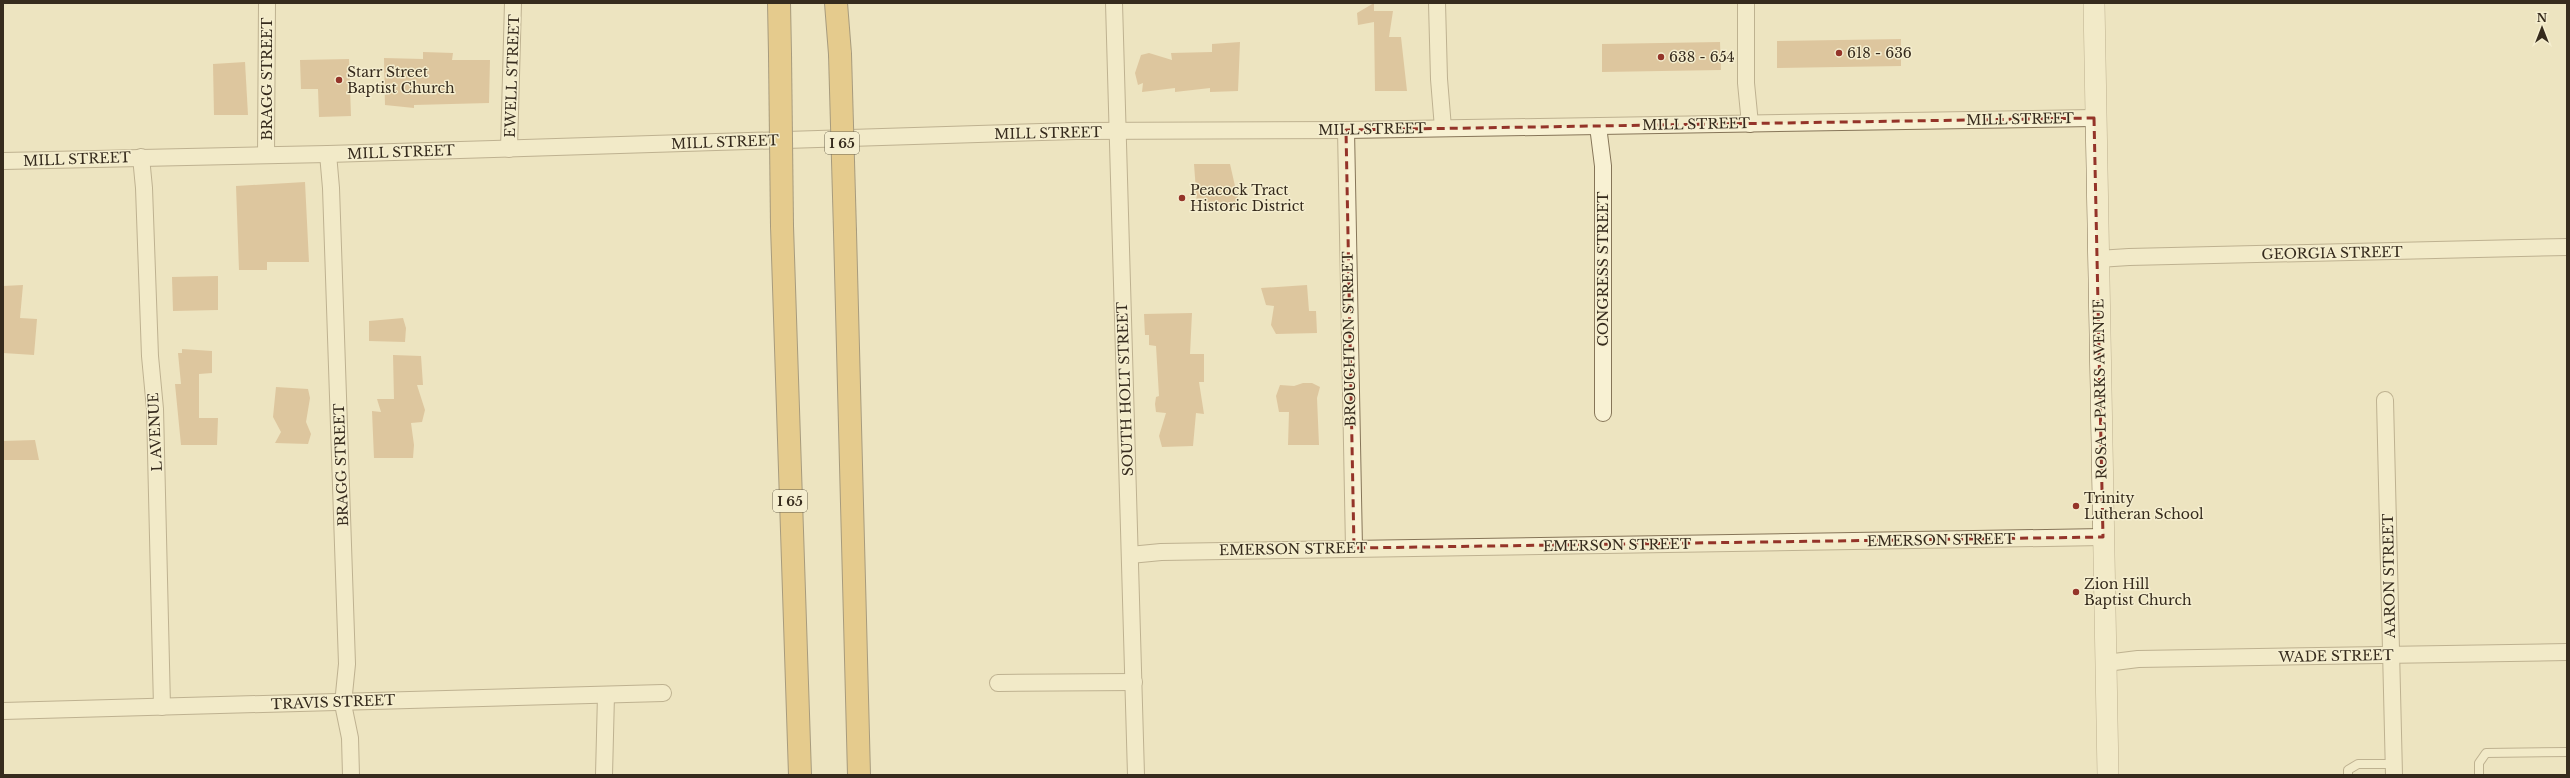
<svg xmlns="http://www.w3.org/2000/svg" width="2570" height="778" font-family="'Libre Baskerville',serif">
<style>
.building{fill:#cba276}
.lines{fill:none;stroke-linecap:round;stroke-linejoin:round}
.service-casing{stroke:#867558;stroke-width:10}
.minor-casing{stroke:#867558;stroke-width:18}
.tertiary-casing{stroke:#867558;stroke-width:22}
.motorway-casing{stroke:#53432d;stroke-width:24}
.service{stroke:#f8f1d3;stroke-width:8}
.minor{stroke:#f8f1d3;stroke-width:16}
.tertiary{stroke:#f8f1d3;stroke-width:21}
.motorway{stroke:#dcae51;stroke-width:22}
.motorway-bridge-casing{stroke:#53432d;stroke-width:24;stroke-linecap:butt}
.motorway-bridge{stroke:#dcae51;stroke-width:22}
.marked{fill:none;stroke:#943429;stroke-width:3;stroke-dasharray:8 5;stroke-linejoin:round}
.poi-dot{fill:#943429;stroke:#f5eecf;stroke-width:1.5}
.labels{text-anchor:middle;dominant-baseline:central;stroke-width:3;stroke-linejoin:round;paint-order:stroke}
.shield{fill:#f5eecf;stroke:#6f6652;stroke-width:1}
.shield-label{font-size:13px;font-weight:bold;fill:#362b1d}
.poi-label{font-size:14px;fill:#362b1d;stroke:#f5eecf;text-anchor:start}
.street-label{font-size:14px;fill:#362b1d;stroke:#f5eecf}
</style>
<rect width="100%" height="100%" fill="#ede4c0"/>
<!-- building -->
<g class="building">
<polygon points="1374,3 1374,11 1393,11 1389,37 1401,37 1407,91 1375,91 1374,22 1358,25 1357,13"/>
<polygon points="1901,39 1901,66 1777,68 1777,41"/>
<polygon points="1240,42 1238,91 1210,92 1210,88 1175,92 1175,88 1142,92 1143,83 1138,85 1135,73 1141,55 1149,53 1172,60 1171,53 1212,52 1212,44"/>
<polygon points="1720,42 1721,70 1602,72 1602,44"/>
<polygon points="423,52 453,53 452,60 490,60 489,103 414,105 414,108 385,105 384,58 423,59"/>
<polygon points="349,59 351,116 319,117 318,89 301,89 300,60"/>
<polygon points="245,62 248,115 214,115 213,64"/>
<polygon points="1194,164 1230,164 1240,208 1197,204"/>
<polygon points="305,182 309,262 267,262 267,270 239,270 236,186"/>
<polygon points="218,276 218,310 173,311 172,277"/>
<polygon points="23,285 20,318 37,319 34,355 3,353 3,286"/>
<polygon points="1307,285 1309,311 1316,311 1317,333 1276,334 1271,325 1274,306 1266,305 1261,288"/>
<polygon points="1192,313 1190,354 1204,354 1204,382 1199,382 1204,414 1196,413 1193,446 1162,447 1159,436 1166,413 1156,412 1155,404 1156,397 1159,396 1156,346 1149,345 1149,335 1145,335 1144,314"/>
<polygon points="403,318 406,328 405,342 369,341 369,321"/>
<polygon points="182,349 212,351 212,373 199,374 199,418 218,418 217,445 181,445 175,384 181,384 178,353 182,353"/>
<polygon points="393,355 421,356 423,385 417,385 425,410 422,422 411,423 414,445 413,458 374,458 372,411 381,412 377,399 394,399"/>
<polygon points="1303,383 1312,383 1320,387 1317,398 1319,445 1288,445 1289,412 1279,412 1276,396 1280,385 1294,386"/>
<polygon points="276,387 308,389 310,398 306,422 311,434 308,444 275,443 281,432 273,417"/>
<polygon points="35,440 39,460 3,460 3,441"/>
</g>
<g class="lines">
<defs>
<g id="service">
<polyline points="2348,775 2348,770 2358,764 2394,764"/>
<polyline points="2479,775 2479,763 2486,753 2567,752"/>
</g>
<g id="minor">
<polyline points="1114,3 1136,775"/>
<polyline points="1437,3 1439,79 1443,128"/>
<polyline points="1746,3 1746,83 1750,124"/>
<polyline points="1598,126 1603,166 1603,413"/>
<polyline points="1346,130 1354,548"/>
<polyline points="509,149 513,3"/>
<polyline points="328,154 331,188 347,664 343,704 350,738 351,775"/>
<polyline points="266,155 267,3"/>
<polyline points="141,157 144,188 150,356 155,409 162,707"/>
<polyline points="3,161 328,154 1076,131 1346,130 2094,118"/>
<polyline points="2098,259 2129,257 2567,247"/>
<polyline points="2385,400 2394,775"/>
<polyline points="1130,555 1161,552 2103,537"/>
<polyline points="2106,663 2138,659 2567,652"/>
<polyline points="998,683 1134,682"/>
<polyline points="3,711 663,693"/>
<polyline points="604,775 606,695"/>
</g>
<polyline id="tertiary" points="2094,3 2108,775"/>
<g id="motorway">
<polyline points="779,3 780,54"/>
<polyline points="836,3 840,54"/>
<polyline points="782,226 800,775"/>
<polyline points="845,232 859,775"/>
</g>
</defs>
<!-- service casing -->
<use href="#service" class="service-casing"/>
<!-- minor casing -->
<use href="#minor" class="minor-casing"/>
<!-- tertiary casing -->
<use href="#tertiary" class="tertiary-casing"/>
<!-- motorway casing -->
<use href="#motorway" class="motorway-casing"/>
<!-- service -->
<use href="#service" class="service"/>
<!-- minor -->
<use href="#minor" class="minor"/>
<!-- tertiary -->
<use href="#tertiary" class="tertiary"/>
<!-- motorway -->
<use href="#motorway" class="motorway"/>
<defs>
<g id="motorway-bridge">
<polyline points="780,54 782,226"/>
<polyline points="840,54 845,232"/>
</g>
</defs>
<!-- motorway-bridge casing -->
<use href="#motorway-bridge" class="motorway-bridge-casing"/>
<!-- motorway-bridge -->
<use href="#motorway-bridge" class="motorway-bridge"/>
</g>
<!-- marked area -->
<path d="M0 0H2570V778H0ZM 2094,118 L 2103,537 L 1354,548 L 1346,130 Z" fill="#ede4c0" fill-opacity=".55" fill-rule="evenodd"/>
<path class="marked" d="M 2094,118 L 2103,537 L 1354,548 L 1346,130 Z"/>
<!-- markers -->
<g class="poi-dot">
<circle cx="1839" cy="53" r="4"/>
<circle cx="1661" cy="57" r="4"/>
<circle cx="339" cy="80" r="4"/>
<circle cx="1182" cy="198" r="4"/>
<circle cx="2076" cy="506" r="4"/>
<circle cx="2076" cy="592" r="4"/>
</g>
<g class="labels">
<!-- shield labels -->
<g class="shield">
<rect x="825" y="132" width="34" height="22" rx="3"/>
<rect x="773" y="490" width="34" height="22" rx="3"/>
</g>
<g class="shield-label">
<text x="842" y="143">I 65</text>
<text x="790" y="501">I 65</text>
</g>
<!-- poi labels -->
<g class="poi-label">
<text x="1847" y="53">618 - 636</text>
<text x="1669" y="57">638 - 654</text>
<text x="347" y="72">Starr Street<tspan x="347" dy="16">Baptist Church</tspan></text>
<text x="1190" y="190">Peacock Tract<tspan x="1190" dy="16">Historic District</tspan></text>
<text x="2084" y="498">Trinity<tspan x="2084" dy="16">Lutheran School</tspan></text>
<text x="2084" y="584">Zion Hill<tspan x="2084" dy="16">Baptist Church</tspan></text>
</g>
<!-- street labels -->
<g class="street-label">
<text transform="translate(512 76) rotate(-88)">EWELL STREET</text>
<text transform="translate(267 79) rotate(-90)">BRAGG STREET</text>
<text transform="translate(2020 119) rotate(-1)">MILL STREET</text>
<text transform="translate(1696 124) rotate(-1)">MILL STREET</text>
<text transform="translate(1372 129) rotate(-1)">MILL STREET</text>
<text transform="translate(1048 133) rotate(-1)">MILL STREET</text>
<text transform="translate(725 142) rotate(-2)">MILL STREET</text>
<text transform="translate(401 152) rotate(-2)">MILL STREET</text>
<text transform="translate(77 159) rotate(-2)">MILL STREET</text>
<text transform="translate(2332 253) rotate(-1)">GEORGIA STREET</text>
<text transform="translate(1603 269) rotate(-90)">CONGRESS STREET</text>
<text transform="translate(1349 339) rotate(-91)">BROUGHTON STREET</text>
<text transform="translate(1125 389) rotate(-92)">SOUTH HOLT STREET</text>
<text transform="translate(2100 389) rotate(-91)">ROSA L PARKS AVENUE</text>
<text transform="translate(155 432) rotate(-93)">L AVENUE</text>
<text transform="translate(341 465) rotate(-92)">BRAGG STREET</text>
<text transform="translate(1941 540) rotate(-1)">EMERSON STREET</text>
<text transform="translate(1617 545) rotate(-1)">EMERSON STREET</text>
<text transform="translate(1293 549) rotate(-1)">EMERSON STREET</text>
<text transform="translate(2389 576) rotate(-91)">AARON STREET</text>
<text transform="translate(2336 656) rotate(-1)">WADE STREET</text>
<text transform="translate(333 702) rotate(-2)">TRAVIS STREET</text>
</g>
</g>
<!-- border -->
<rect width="2570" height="778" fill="none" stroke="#362b1d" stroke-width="8"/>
<!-- north arrow -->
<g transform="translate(2542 28)" stroke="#f5eecf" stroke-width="3" paint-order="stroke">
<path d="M0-3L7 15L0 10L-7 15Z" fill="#362b1d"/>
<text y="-6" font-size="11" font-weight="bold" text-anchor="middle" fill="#362b1d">N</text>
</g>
</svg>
